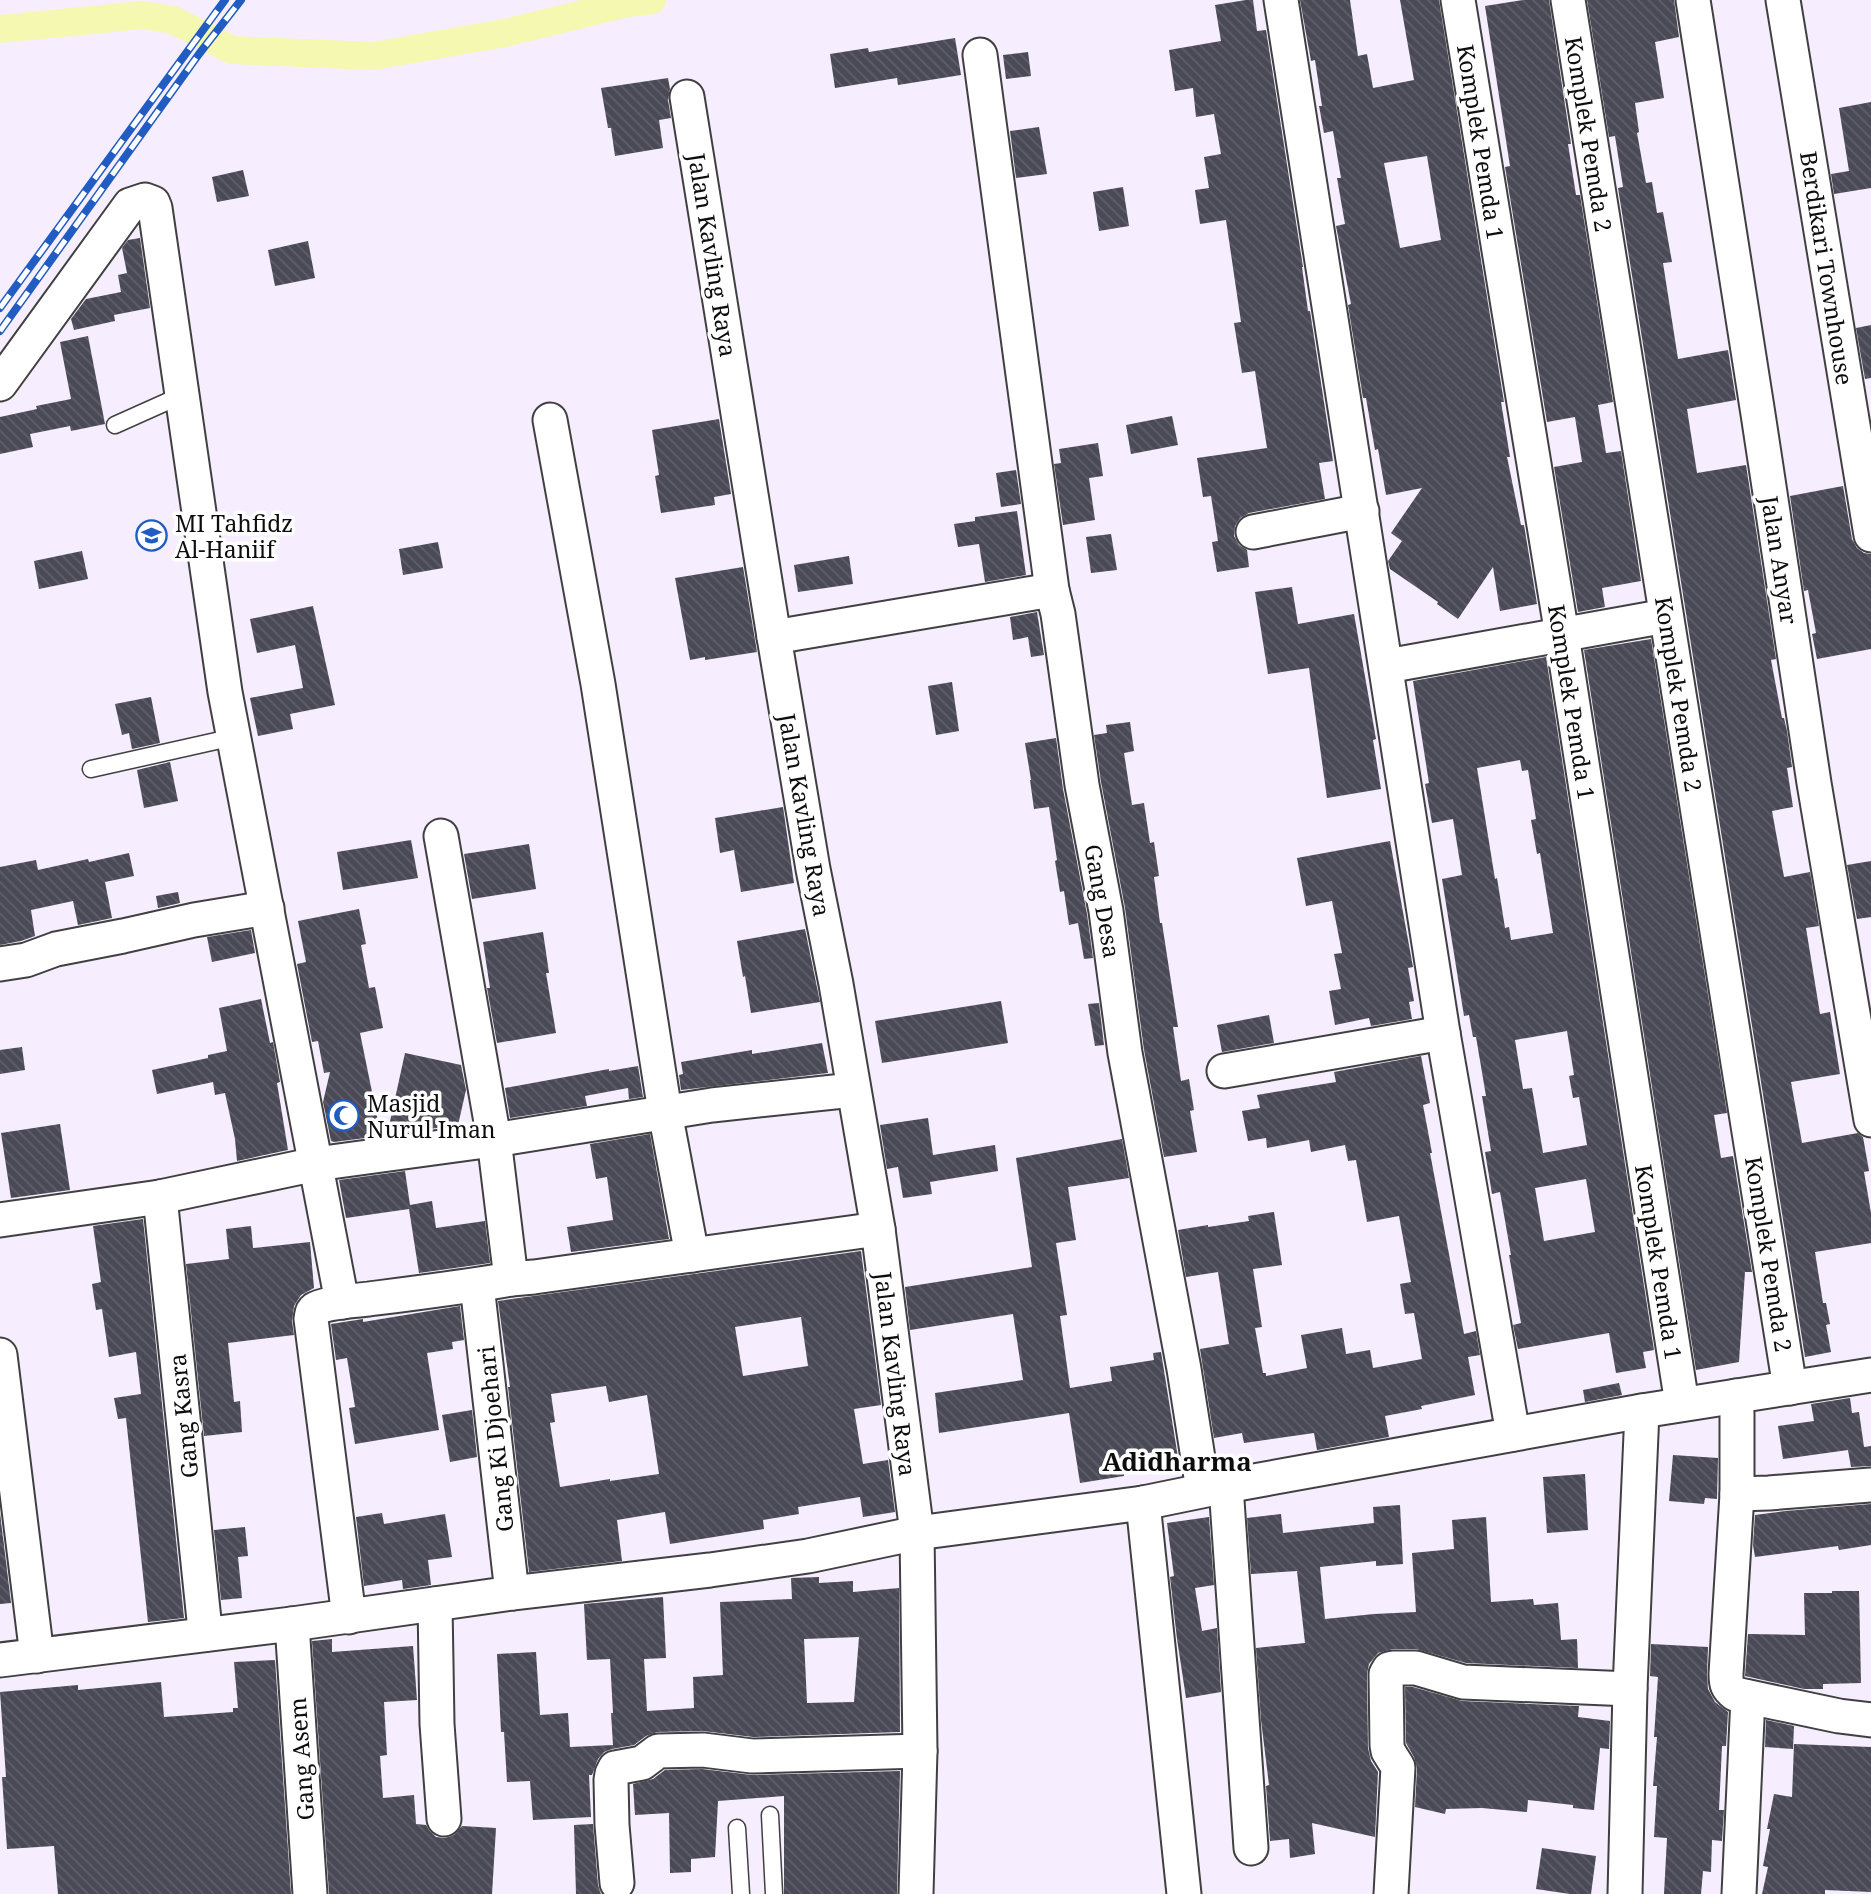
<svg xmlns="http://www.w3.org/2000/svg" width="1871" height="1894" font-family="'Noto Serif',serif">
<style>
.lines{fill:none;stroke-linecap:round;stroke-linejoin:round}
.canal{stroke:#f4f8b0;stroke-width:28}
.building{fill:url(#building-back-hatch);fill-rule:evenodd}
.service-casing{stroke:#404040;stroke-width:19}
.minor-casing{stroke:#404040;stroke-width:37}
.service{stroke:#fff;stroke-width:16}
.minor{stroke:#fff;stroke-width:33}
.rail-casing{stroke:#205cc2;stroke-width:8}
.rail{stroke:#fff;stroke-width:5;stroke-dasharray:16;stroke-linecap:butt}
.labels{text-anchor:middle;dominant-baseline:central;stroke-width:7;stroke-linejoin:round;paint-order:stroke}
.street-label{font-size:23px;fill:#0d0d0d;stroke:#fff}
.poi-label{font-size:23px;fill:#0d0d0d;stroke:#fff;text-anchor:start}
.quarter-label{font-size:26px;font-weight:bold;fill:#0d0d0d;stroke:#fff}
</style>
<defs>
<pattern id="building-back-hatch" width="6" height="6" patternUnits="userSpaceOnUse" patternTransform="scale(1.75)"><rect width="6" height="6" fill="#4a4956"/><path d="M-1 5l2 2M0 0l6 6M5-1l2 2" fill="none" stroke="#605f69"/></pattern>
</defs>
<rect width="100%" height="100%" fill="#f6edff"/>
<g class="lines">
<!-- canal -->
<polyline class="canal" points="0,29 142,15 173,20 232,50 373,56 505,33 628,3 652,0"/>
</g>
<!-- building -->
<g class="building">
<polygon points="1246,0 1253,0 1257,31 1266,30 1303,267 1302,267 1308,311 1310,311 1333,461 1319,463 1325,499 1249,513 1240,518 1235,526 1234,536 1239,545 1247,550 1249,567 1217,572 1212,542 1218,541 1211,496 1203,497 1197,458 1267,448 1255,371 1242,373 1234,323 1241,322 1226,220 1200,224 1195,190 1209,188 1204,157 1221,154 1214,114 1196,117 1193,88 1175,91 1169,50 1221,41 1215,5"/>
<path d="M 1300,0 L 1350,0 L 1358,56 L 1367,54 L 1373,88 L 1414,80 L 1400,0 L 1439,0 L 1504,402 L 1501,402 L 1510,457 L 1507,457 L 1521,525 L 1524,525 L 1537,604 L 1500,611 L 1493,567 L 1458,619 L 1437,604 L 1438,602 L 1390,569 L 1388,561 L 1402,541 L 1391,533 L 1422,488 L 1386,495 L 1378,449 L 1375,450 L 1366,398 L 1363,398 L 1348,305 L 1351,304 L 1336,226 L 1345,224 L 1337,178 L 1341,178 L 1333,131 L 1324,133 L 1319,106 L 1322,106 L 1315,60 L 1311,61 ZM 1427,156 L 1441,240 L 1400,248 L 1384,163 Z"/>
<polygon points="1523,0 1549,0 1571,144 1568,144 1576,195 1580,195 1613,402 1598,405 1606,453 1621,451 1641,581 1602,588 1605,607 1578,612 1554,467 1582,462 1575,417 1547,422 1505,167 1510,166 1485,6"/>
<polygon points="1587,0 1674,0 1679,37 1655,42 1664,98 1635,103 1639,132 1637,133 1646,183 1652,182 1657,213 1663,212 1672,262 1663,263 1678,359 1728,350 1736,400 1687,409 1697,473 1746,465 1776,659 1771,660 1782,718 1784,718 1787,731 1792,767 1787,768 1793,807 1772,811 1784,877 1810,872 1819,926 1806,928 1820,1014 1830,1012 1840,1074 1791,1082 1802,1143 1858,1133 1863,1137 1869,1171 1864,1172 1871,1213 1871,1243 1815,1252 1823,1303 1826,1303 1830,1324 1826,1325 1831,1352 1805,1357 1618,188 1623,187 1615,136 1609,137"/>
<polygon points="955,38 961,75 898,85 897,78 835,88 830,54 868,48 869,52"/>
<polygon points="1028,52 1031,76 1006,79 1003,55"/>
<polygon points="668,78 670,89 668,100 671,118 659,120 663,148 615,156 611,128 608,128 601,88"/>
<polygon points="1871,102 1871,188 1834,194 1831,174 1849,171 1839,108"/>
<polygon points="1039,127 1047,174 1016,178 1010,131"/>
<polygon points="243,170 249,196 217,202 212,177"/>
<polygon points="1123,187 1129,226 1099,231 1093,192"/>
<polygon points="140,238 150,308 114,315 115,321 74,330 71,319 86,299 121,292 118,275 127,273 122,248 128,240"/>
<polygon points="308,241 315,278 275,286 268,250"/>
<polygon points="1871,325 1871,378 1865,379 1856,328"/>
<polygon points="88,336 105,424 71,431 70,426 30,434 33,447 0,454 0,417 37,409 36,406 71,399 60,342"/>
<polygon points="1172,416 1178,445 1131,454 1126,425"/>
<polygon points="719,419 731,494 714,497 715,505 661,513 655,476 659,475 652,430"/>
<polygon points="1098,443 1103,476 1089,478 1095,520 1063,525 1054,464 1061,463 1059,449"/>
<polygon points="1016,470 1021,504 1001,507 996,473"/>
<polygon points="1843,486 1852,539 1857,548 1864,553 1871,554 1871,649 1817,659 1812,634 1816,633 1808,590 1804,591 1790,496"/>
<polygon points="1017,511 1026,575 985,582 979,544 958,547 954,524 975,521 975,517"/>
<polygon points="1111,534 1117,570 1091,573 1086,537"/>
<polygon points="438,542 443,568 403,575 399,549"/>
<polygon points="82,551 88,579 39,589 34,561"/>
<polygon points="849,556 853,584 798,592 794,565"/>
<polygon points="743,567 757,652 705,660 705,657 690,660 675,578"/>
<polygon points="1292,587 1298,624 1354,614 1376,739 1373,740 1381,789 1327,798 1309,668 1268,674 1255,592"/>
<polygon points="313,606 335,705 290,714 293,729 258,736 250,698 303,688 295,645 257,653 250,619"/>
<polygon points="1037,612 1044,655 1031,657 1028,637 1013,640 1010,617"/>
<polygon points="1651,639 1727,1113 1714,1115 1721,1158 1733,1156 1752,1272 1745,1272 1739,1362 1696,1370 1584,650"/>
<path d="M 1546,657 L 1654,1350 L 1643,1352 L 1646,1368 L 1616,1373 L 1609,1333 L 1518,1349 L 1513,1325 L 1521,1323 L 1509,1255 L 1511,1255 L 1500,1192 L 1492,1194 L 1485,1152 L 1491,1151 L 1482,1096 L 1486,1096 L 1476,1037 L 1473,1037 L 1469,1015 L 1464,1016 L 1442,879 L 1462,875 L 1453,819 L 1432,823 L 1425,784 L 1429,783 L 1413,681 ZM 1520,760 L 1522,771 L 1528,770 L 1536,819 L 1531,820 L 1537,854 L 1540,853 L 1553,933 L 1511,940 L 1509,927 L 1505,928 L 1497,878 L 1495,879 L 1477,768 ZM 1567,1031 L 1574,1075 L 1569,1076 L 1573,1098 L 1579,1097 L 1587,1145 L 1543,1153 L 1532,1088 L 1523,1089 L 1515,1040 ZM 1586,1179 L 1595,1232 L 1544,1241 L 1535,1188 Z"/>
<polygon points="952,682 959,731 936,735 928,686"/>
<polygon points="151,697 160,743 132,749 129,733 122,735 115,704"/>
<polygon points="1130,722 1134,751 1124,753 1132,805 1144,803 1150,843 1154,842 1159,876 1154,877 1160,923 1162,923 1178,1027 1173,1027 1181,1081 1189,1079 1194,1110 1190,1111 1197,1152 1164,1157 1144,1050 1125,908 1101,782 1094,735 1107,733 1106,725"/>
<polygon points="1056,738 1063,789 1087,914 1093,958 1084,959 1078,923 1069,925 1064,891 1060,892 1055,861 1057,860 1049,807 1034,809 1030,780 1031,780 1025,743"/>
<polygon points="170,762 178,801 144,808 137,770"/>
<polygon points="783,807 794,883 741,892 734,850 720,853 715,818"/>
<polygon points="411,840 418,878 343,890 337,852"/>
<polygon points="1390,841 1413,967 1408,968 1414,1001 1409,1002 1412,1019 1371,1026 1369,1018 1335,1025 1329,991 1341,989 1334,954 1342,953 1332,901 1306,906 1297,858"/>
<polygon points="529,844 536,889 472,899 464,854"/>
<polygon points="129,853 134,876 105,882 112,918 78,925 73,901 31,910 35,936 21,941 0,945 0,867 36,860 38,870 88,859 89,862"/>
<polygon points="1871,861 1871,917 1857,919 1847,865"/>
<polygon points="178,892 180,903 158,908 156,896"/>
<polygon points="359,909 366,944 361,945 369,988 375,987 383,1028 360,1033 381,1136 334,1142 331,1141 323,1102 330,1072 324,1073 318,1041 312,1042 297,964 306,962 298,921"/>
<polygon points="805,929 820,1002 751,1013 745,976 743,977 737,941"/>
<polygon points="251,930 255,953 212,962 207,937"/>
<polygon points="543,932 549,973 546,973 556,1033 497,1043 487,988 490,988 483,942"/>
<polygon points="261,999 270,1043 273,1042 280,1082 277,1083 288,1150 237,1161 235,1139 225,1093 215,1095 213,1082 157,1094 152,1070 208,1058 208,1055 227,1051 219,1008"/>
<polygon points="1001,1001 1008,1043 882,1063 875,1021"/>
<polygon points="1099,1003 1104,1045 1095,1046 1088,1004"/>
<polygon points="1269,1015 1274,1043 1222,1052 1217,1025"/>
<polygon points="822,1043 828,1073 681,1090 679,1075 683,1074 681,1062 752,1050 752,1054"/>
<polygon points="22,1047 25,1070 0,1074 0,1050"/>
<polygon points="405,1053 461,1065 466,1090 458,1125 387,1135"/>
<polygon points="1421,1056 1430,1103 1423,1105 1432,1153 1430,1153 1464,1334 1476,1331 1480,1355 1468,1357 1475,1395 1421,1406 1422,1409 1385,1416 1389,1437 1317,1450 1314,1433 1244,1443 1242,1433 1214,1438 1200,1349 1229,1344 1218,1272 1186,1277 1178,1230 1208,1225 1208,1227 1249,1221 1248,1216 1274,1212 1282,1265 1253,1269 1262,1327 1255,1328 1263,1373 1266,1373 1266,1376 1307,1368 1301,1335 1342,1328 1346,1354 1370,1350 1373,1368 1422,1359 1414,1313 1405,1314 1400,1284 1411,1282 1399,1216 1367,1222 1356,1160 1348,1161 1345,1145 1311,1152 1309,1140 1267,1148 1266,1138 1248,1141 1242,1111 1260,1108 1257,1095 1336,1082 1334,1072"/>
<polygon points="638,1066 643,1097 629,1099 628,1088 585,1096 587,1106 510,1118 505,1088 609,1069 609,1071"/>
<polygon points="928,1118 933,1155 995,1145 998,1171 930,1182 932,1194 903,1198 898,1167 887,1169 880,1125"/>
<polygon points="60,1124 70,1190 11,1198 1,1133"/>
<polygon points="650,1134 669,1239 571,1252 567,1227 613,1220 607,1177 596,1179 590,1144"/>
<polygon points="1122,1139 1129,1178 1068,1187 1076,1240 1056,1243 1067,1315 1060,1316 1070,1388 1112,1381 1110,1367 1154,1360 1153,1353 1161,1352 1180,1470 1171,1471 1168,1450 1121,1457 1124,1476 1080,1483 1069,1413 939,1433 935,1393 1023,1380 1013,1314 910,1330 905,1287 1032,1267 1016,1158"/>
<polygon points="405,1171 410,1205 432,1201 436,1228 485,1221 490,1263 419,1273 409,1209 346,1218 339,1180"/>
<polygon points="143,1219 184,1618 148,1622 126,1418 118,1419 114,1398 141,1394 136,1352 109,1357 102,1309 96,1310 92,1284 101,1282 93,1226"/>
<polygon points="251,1226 253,1248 310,1242 314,1288 301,1295 294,1306 292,1321 294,1335 228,1343 234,1402 240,1401 242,1432 204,1436 186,1264 229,1259 226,1229"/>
<path d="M 861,1251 L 881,1405 L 854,1409 L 863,1464 L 888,1460 L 895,1512 L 863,1517 L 860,1497 L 798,1507 L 799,1514 L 763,1520 L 764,1529 L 670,1544 L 665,1512 L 617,1520 L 622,1561 L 529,1572 L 508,1387 L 510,1387 L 498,1301 ZM 801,1317 L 808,1366 L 743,1376 L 735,1327 ZM 606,1386 L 609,1402 L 647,1395 L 659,1474 L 610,1481 L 610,1479 L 560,1487 L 550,1423 L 555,1422 L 551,1394 Z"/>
<polygon points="460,1306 464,1340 452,1342 453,1349 427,1353 439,1430 355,1444 349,1408 355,1407 347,1358 336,1360 331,1324 363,1319 363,1322"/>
<polygon points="1619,1383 1622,1395 1585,1402 1583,1390"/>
<polygon points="1850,1398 1852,1413 1859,1412 1864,1447 1871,1446 1871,1466 1851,1467 1848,1450 1783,1459 1778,1426 1814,1421 1811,1404"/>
<polygon points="472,1410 477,1457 450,1462 442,1415"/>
<polygon points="1673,1455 1718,1458 1717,1499 1705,1498 1704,1504 1669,1501"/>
<polygon points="1585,1474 1588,1530 1547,1533 1543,1477"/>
<polygon points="1871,1504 1871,1545 1839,1550 1838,1546 1755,1557 1753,1545 1755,1515 1785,1511"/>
<polygon points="1400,1505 1403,1564 1376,1566 1376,1561 1320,1567 1325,1619 1374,1614 1416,1612 1412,1553 1454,1549 1452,1520 1486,1517 1491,1602 1533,1599 1534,1605 1558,1603 1561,1640 1577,1639 1578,1668 1466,1663 1416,1649 1393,1649 1378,1653 1369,1664 1367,1674 1368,1748 1371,1761 1378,1772 1375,1837 1312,1823 1315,1854 1290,1858 1289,1839 1270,1841 1266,1786 1269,1785 1261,1720 1256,1648 1305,1643 1297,1571 1251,1574 1247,1518 1281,1514 1283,1533 1374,1523 1373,1507"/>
<polygon points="0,1513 11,1603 0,1604"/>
<polygon points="382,1513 384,1524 445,1514 452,1557 428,1560 431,1585 403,1589 402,1580 364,1586 356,1517"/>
<polygon points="1209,1517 1214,1585 1195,1588 1202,1631 1217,1628 1221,1692 1186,1698 1177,1639 1170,1577 1174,1576 1167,1523"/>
<polygon points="245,1527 248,1556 238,1557 242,1598 221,1600 214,1530"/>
<path d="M 819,1577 L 819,1583 L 853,1581 L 853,1592 L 899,1588 L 900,1732 L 753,1737 L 703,1731 L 657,1732 L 646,1736 L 634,1745 L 612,1749 L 604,1752 L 598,1759 L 592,1775 L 589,1775 L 591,1817 L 533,1820 L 530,1781 L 507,1782 L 504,1732 L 501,1732 L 497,1654 L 536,1652 L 540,1715 L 568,1713 L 570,1747 L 613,1745 L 611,1713 L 613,1713 L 610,1659 L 587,1660 L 584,1604 L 663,1597 L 666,1658 L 644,1659 L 647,1711 L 694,1708 L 693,1677 L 723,1675 L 720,1602 L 792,1599 L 791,1578 ZM 859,1637 L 854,1702 L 807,1703 L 804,1639 Z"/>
<polygon points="1832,1591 1859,1591 1861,1683 1823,1684 1823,1689 1804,1689 1745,1676 1748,1634 1805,1635 1804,1593 1832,1593"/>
<polygon points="332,1639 332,1652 413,1646 417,1700 384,1702 387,1755 380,1756 383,1798 414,1795 416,1824 426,1825 429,1830 436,1837 445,1838 454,1835 462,1826 496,1828 492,1894 329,1894 312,1641"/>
<polygon points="1651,1644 1708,1647 1707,1674 1708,1689 1715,1702 1728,1712 1726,1746 1722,1746 1719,1810 1724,1810 1722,1841 1712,1840 1711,1872 1703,1871 1701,1894 1664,1894 1667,1838 1654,1837 1657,1786 1653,1786 1657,1737 1654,1737 1658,1677 1650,1676"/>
<polygon points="275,1660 291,1894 58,1894 54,1846 7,1849 2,1777 6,1777 0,1692 78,1685 78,1690 161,1682 164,1717 233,1712 233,1708 238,1708 234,1662"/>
<polygon points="1405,1687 1413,1687 1462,1701 1579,1706 1578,1717 1610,1721 1609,1749 1600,1748 1594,1810 1573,1808 1573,1805 1528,1800 1527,1812 1482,1808 1446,1809 1445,1814 1415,1807 1417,1768 1414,1757 1406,1743"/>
<polygon points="1766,1720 1794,1726 1793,1749 1765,1747"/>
<polygon points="1794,1744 1871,1747 1871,1892 1825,1890 1825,1894 1762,1894 1768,1867 1763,1866 1770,1829 1767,1829 1774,1794 1792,1797"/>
<polygon points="702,1769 752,1775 900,1771 897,1894 784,1894 784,1796 718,1801 715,1857 691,1859 691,1872 670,1873 669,1813 635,1815 633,1784 653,1779 665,1770"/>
<polygon points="593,1824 598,1885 601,1894 576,1894 574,1825"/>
<polygon points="1542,1848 1596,1856 1591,1894 1570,1894 1536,1889"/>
</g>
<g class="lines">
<defs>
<g id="service">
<polyline points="115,425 182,395"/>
<polyline points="91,769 234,737"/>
<polyline points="770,1815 774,1894"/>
<polyline points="737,1828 741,1894"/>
</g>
<g id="minor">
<polyline points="1281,0 1443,1033 1513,1434"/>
<polyline points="1458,0 1562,635 1682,1404"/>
<polyline points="1568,0 1790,1388"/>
<polyline points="1693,0 1758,414 1814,783 1871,1120"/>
<polyline points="1783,0 1871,535"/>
<polyline points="980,55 1052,590 1058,614 1082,785 1106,911 1125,1053 1184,1369 1203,1490"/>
<polyline points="687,97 774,637 813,869 836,984 878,1229 917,1533 920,1751 916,1894"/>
<polyline points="0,384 130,205 145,200 153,203 155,208 225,692 342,1302"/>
<polyline points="550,420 598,684 665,1112 692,1255"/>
<polyline points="1253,532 1362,511"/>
<polyline points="774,637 1052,590"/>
<polyline points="1387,666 1666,616"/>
<polyline points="441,836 494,1139 511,1279 534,1277 878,1229"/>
<polyline points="0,964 26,960 56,949 123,936 194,920 267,908"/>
<polyline points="1224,1071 1443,1033"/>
<polyline points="160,1197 204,1620 207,1634"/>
<polyline points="0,1220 160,1197 316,1164 500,1139 712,1105 853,1090"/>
<polyline points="477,1285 512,1593"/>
<polyline points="0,1355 37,1656"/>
<polyline points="1736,1396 1737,1414 1737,1494 1769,1493 1871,1485"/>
<polyline points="1226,1486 1251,1848"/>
<path d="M 1737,1494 L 1726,1674 C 1726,1684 1727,1688 1735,1694 L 1839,1716 L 1871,1720"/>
<polyline points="1143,1503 1184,1894"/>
<polyline points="435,1604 437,1724 444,1819"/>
<path d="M 349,1617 L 311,1319 C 312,1314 311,1312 315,1309 C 324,1303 358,1300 369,1299 C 416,1293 464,1287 511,1279"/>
<polyline points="292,1624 310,1894"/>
<polyline points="0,1660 292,1624 512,1593 710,1570 808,1556 917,1533 1143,1503 1226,1486 1642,1411 1871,1375"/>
<polyline points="617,1883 612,1825 611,1780 612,1774 615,1768 642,1763 658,1751 703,1750 752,1756 920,1751"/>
<polyline points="1391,1894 1398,1767 1388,1751 1387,1745 1386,1674 1389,1669 1393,1668 1416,1668 1463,1682 1630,1689"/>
<polyline points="1625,1894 1630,1689 1642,1411"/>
<polyline points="1739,1894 1748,1697"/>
</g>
</defs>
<!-- service casing -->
<use href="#service" class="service-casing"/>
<!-- minor casing -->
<use href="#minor" class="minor-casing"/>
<!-- service -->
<use href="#service" class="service"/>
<!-- minor -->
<use href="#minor" class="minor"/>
<defs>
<g id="rail">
<polyline points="0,308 225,0"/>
<polyline points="0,331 199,54 241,0"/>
</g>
</defs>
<!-- rail casing -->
<use href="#rail" class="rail-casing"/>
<!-- rail -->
<use href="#rail" class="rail"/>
</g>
<!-- icons -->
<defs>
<symbol id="school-ring" viewBox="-11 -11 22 22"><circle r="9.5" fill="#fff" stroke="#205cc2" stroke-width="1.5"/><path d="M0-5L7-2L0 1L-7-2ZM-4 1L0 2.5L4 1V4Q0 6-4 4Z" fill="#205cc2"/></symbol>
<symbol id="mosque-ring" viewBox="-11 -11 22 22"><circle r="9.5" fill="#fff" stroke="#205cc2" stroke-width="1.5"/><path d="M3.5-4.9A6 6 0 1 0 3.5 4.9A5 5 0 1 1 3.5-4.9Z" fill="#205cc2"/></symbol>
</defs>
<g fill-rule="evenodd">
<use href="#school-ring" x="134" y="518" width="35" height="35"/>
<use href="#mosque-ring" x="326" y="1098" width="35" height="35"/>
</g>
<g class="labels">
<!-- street labels -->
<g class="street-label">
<text transform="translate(1589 134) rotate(81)">Komplek Pemda 2</text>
<text transform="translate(1481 142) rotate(81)">Komplek Pemda 1</text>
<text transform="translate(713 255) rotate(81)">Jalan Kavling Raya</text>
<text transform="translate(1827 268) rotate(81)">Berdikari Townhouse</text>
<text transform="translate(1780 560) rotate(81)">Jalan Anyar</text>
<text transform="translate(1679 694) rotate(81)">Komplek Pemda 2</text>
<text transform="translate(1572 702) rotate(81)">Komplek Pemda 1</text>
<text transform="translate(805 815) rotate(80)">Jalan Kavling Raya</text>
<text transform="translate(1103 901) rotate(80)">Gang Desa</text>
<text transform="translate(1769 1254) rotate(81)">Komplek Pemda 2</text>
<text transform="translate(1659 1262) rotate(81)">Komplek Pemda 1</text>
<text transform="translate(896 1374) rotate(83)">Jalan Kavling Raya</text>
<text transform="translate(183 1416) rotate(-96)">Gang Kasra</text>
<text transform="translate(495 1439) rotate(-96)">Gang Ki Djoehari</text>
<text transform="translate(301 1759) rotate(-94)">Gang Asem</text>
</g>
<!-- poi labels -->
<g class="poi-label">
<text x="175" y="523">MI Tahfidz<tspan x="175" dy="26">Al-Haniif</tspan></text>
<text x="367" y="1103">Masjid<tspan x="367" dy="26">Nurul Iman</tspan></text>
</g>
<!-- quarter labels -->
<g class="quarter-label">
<text x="1177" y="1461">Adidharma</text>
</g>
</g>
</svg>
